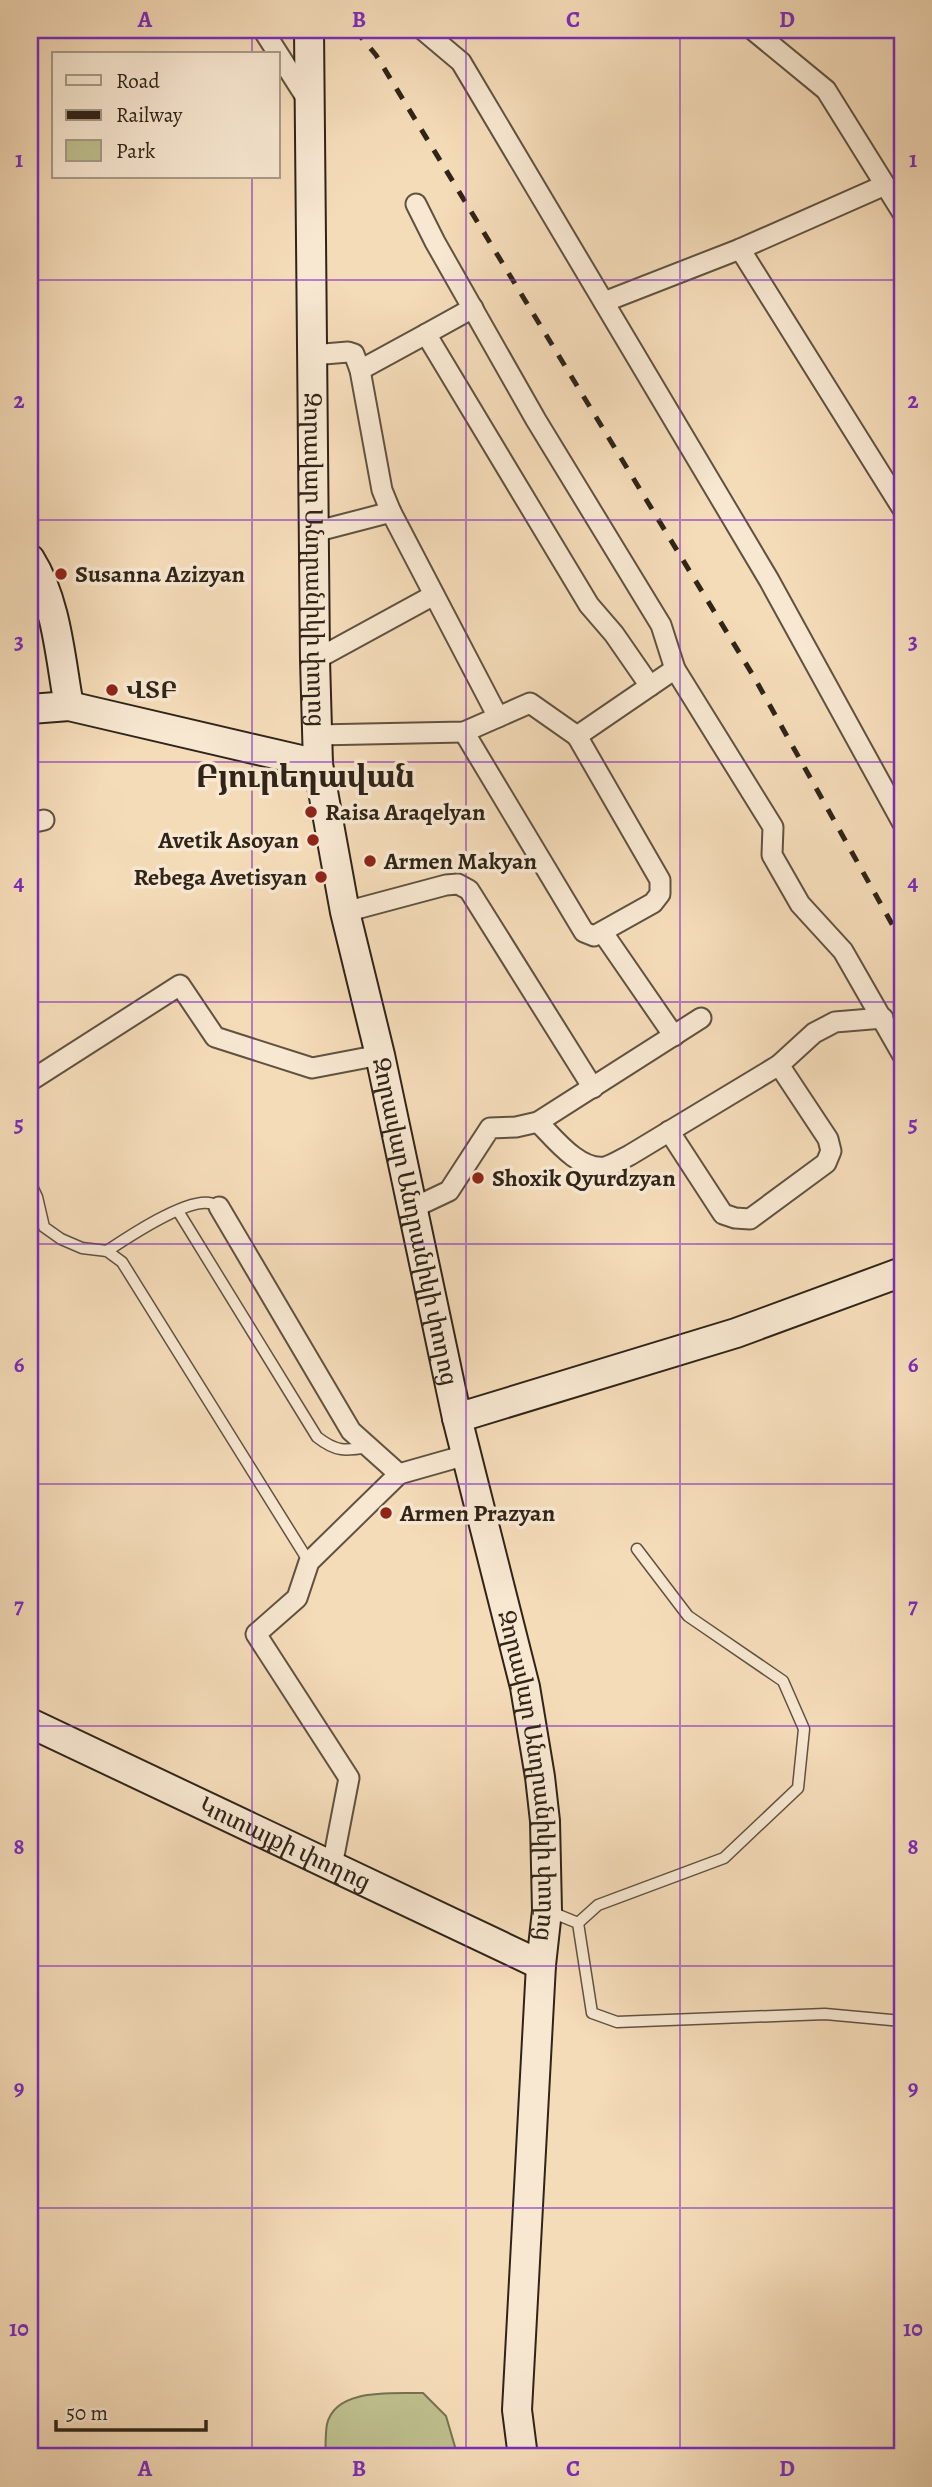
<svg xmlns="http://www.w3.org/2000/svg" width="932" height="2487" font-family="Alegreya,'Noto Serif Armenian',serif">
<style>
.green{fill:#bec08e;stroke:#767253;stroke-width:2}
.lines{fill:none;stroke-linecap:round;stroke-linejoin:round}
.lane-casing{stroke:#605240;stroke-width:13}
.street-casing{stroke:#605240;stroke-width:23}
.secondary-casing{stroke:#2f2418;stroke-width:32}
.lane{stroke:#f8e8d2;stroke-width:10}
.street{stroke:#f8e8d2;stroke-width:19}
.secondary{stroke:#f8e8d2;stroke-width:28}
.rail{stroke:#2f2418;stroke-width:5;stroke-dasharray:12 12;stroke-linecap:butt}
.grid{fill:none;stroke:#7b2cbf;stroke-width:2;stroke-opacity:0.55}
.poi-dot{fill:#8f2418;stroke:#f8e8d2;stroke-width:2.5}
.labels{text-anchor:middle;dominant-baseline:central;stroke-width:7;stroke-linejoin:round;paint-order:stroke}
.street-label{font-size:24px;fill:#2f2418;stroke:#f8e8d2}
.poi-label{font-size:24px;font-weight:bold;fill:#2f2418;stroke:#f8e8d2;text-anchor:start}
.district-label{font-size:32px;font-weight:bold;fill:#2f2418;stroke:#f8e8d2}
.neatline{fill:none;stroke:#7b2cbf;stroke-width:2.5}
.grid-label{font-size:23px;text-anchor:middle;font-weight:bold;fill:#7b2cbf}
</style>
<rect width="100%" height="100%" fill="#f5dcb9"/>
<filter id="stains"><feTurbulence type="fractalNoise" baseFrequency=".00286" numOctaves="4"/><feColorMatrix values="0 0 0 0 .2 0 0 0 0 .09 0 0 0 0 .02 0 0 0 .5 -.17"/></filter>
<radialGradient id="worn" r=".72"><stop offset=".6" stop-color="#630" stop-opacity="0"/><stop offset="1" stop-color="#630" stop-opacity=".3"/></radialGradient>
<!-- green -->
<path class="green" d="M 423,2393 L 446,2416 L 458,2457 L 325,2457 C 326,2447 325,2435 327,2424 C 336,2387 394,2394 423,2393 Z"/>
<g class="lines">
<defs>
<g id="lane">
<polyline points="30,615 51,614"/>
<polyline points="30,1182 37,1197 44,1227 61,1239 82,1248 107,1251 122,1262 309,1562"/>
<path d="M 178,1211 L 317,1437 C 336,1452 345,1451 369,1447"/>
<path d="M 107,1251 C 128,1237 185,1199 209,1203 C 211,1203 218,1206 219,1207"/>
<polyline points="551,1912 578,1923 592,2013 617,2022 825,2014 902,2021"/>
<polyline points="578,1923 598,1905 724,1858 798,1788 804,1729 783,1681 688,1616 637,1549"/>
</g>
<g id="street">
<polyline points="263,30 309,102"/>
<polyline points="423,30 461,62 769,580 902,822"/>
<polyline points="753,30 826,90 902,212"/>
<polyline points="416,204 435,242 536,420 661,625 675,669 773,827 772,855 800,904 843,951 902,1054"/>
<polyline points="740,249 902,508"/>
<polyline points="604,302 740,249 885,185"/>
<polyline points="426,334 473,308"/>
<polyline points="312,355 348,352 354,354 360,370 382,490 391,512 498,717"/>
<polyline points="360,370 426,334 589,605 614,634 650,686"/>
<polyline points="314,532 391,512"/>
<polyline points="315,660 434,595"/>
<polyline points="464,732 584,932 594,936 653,903 660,894 660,880 577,736"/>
<polyline points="316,735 464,732 530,703 577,736 675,669"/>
<polyline points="30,823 44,820"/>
<polyline points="345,912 446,885 458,884 469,890 593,1088"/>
<polyline points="603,933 674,1036"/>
<polyline points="30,1081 180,985 215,1037 312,1068 380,1055"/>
<path d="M 538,1122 C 554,1138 579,1171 605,1167 C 613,1165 622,1159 630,1155 L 779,1065 L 814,1033 L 835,1022 L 883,1018"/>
<polyline points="669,1131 723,1214 735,1218 750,1219 826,1163 831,1151 828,1139 779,1065"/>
<polyline points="219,1207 351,1431 399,1474 466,1455"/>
<polyline points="413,1208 449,1191 490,1128 516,1127 538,1122 701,1018"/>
<polyline points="332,1866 349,1778 256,1634 297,1598 309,1562 399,1474"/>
</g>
<g id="secondary">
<path id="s1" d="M 309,30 L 315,660 L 318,764 L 345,912 L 380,1055 L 457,1418 L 525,1687 L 540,1777 L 545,1821 L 547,1911 L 541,1965 L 517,2410 L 523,2457"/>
<path d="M 30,559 C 57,602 60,657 69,706"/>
<polyline points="30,709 69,706 318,764"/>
<polyline points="457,1418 736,1333 902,1272"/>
<path id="s2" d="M 30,1723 L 541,1965"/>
</g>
</defs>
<!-- lane casing -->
<use href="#lane" class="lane-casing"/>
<!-- street casing -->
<use href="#street" class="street-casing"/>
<!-- secondary casing -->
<use href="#secondary" class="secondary-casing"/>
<!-- lane -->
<use href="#lane" class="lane"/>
<!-- street -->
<use href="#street" class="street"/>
<!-- secondary -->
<use href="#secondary" class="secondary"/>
<!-- rail -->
<polyline class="rail" points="355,30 376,55 754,677 902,942"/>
</g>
<!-- grid -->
<path class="grid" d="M 252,30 L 252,54M 466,30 L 466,2457M 680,30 L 680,2457M 252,177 L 252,2457M 30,280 L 902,280M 30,520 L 902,520M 30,762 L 902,762M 30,1002 L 902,1002M 30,1244 L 902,1244M 30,1484 L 902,1484M 30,1726 L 902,1726M 30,1966 L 902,1966M 30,2208 L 902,2208"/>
<!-- markers -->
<g class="poi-dot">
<circle cx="61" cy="574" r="7"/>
<circle cx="112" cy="690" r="7"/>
<circle cx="311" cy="812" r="7"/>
<circle cx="313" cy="840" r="7"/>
<circle cx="370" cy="861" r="7"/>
<circle cx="321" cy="877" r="7"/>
<circle cx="478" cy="1178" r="7"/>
<circle cx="386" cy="1513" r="7"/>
</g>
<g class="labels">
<!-- street labels -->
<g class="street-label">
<text stroke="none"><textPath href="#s1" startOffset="530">Զորավար Անդրանիկի փողոց</textPath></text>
<text stroke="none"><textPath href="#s1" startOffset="1202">Զորավար Անդրանիկի փողոց</textPath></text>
<text stroke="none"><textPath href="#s1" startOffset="1769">Զորավար Անդրանիկի փողոց</textPath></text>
<text stroke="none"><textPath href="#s2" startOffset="282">Կոտայքի փողոց</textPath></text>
</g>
<!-- poi labels -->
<g class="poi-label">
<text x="75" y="574">Susanna Azizyan</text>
<text x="126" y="690">ՎՏԲ</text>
<text x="325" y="812">Raisa Araqelyan</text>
<text x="299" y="840" text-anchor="end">Avetik Asoyan</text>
<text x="384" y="861">Armen Makyan</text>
<text x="307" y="877" text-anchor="end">Rebega Avetisyan</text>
<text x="492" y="1178">Shoxik Qyurdzyan</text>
<text x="400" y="1513">Armen Prazyan</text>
</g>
<!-- district labels -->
<g class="district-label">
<text x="305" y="776">Բյուրեղավան</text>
</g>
</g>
<!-- margin -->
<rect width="932" height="2487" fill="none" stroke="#f5dcb9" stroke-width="77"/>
<!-- legend -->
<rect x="52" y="52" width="228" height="126" fill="#f8e8d2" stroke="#a89a88" stroke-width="2"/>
<rect x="66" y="75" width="35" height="10" fill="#f8e8d2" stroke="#a89a88" stroke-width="2"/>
<text x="116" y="88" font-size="21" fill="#2f2418">Road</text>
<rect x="66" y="110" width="35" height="10" fill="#2f2418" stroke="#a89a88" stroke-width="2"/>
<text x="116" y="122" font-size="21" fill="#2f2418">Railway</text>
<rect x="66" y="140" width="35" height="21" fill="#bec08e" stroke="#a89a88" stroke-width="2"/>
<text x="116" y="158" font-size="21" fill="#2f2418">Park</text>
<!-- scale -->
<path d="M56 2420v10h150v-10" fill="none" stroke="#2f2418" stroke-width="3.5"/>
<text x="66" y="2420" font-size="21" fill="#2f2418" stroke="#f8e8d2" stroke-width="5" paint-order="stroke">50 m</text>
<rect x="38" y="38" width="856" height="2410" class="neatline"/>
<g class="grid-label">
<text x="145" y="27">A</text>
<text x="359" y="27">B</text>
<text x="573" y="27">C</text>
<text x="787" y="27">D</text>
<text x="19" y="167">1</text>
<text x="913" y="167">1</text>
<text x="19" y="408">2</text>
<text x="913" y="408">2</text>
<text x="19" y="649">3</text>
<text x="913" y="649">3</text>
<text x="19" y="890">4</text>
<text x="913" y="890">4</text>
<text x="19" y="1131">5</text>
<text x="913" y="1131">5</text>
<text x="19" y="1372">6</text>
<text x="913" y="1372">6</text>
<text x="19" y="1613">7</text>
<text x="913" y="1613">7</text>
<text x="19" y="1854">8</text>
<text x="913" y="1854">8</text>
<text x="19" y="2095">9</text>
<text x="913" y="2095">9</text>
<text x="19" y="2336">10</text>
<text x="913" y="2336">10</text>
<text x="145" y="2476">A</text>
<text x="359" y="2476">B</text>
<text x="573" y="2476">C</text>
<text x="787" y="2476">D</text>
</g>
<rect width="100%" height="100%" filter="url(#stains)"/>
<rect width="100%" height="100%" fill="url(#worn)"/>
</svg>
